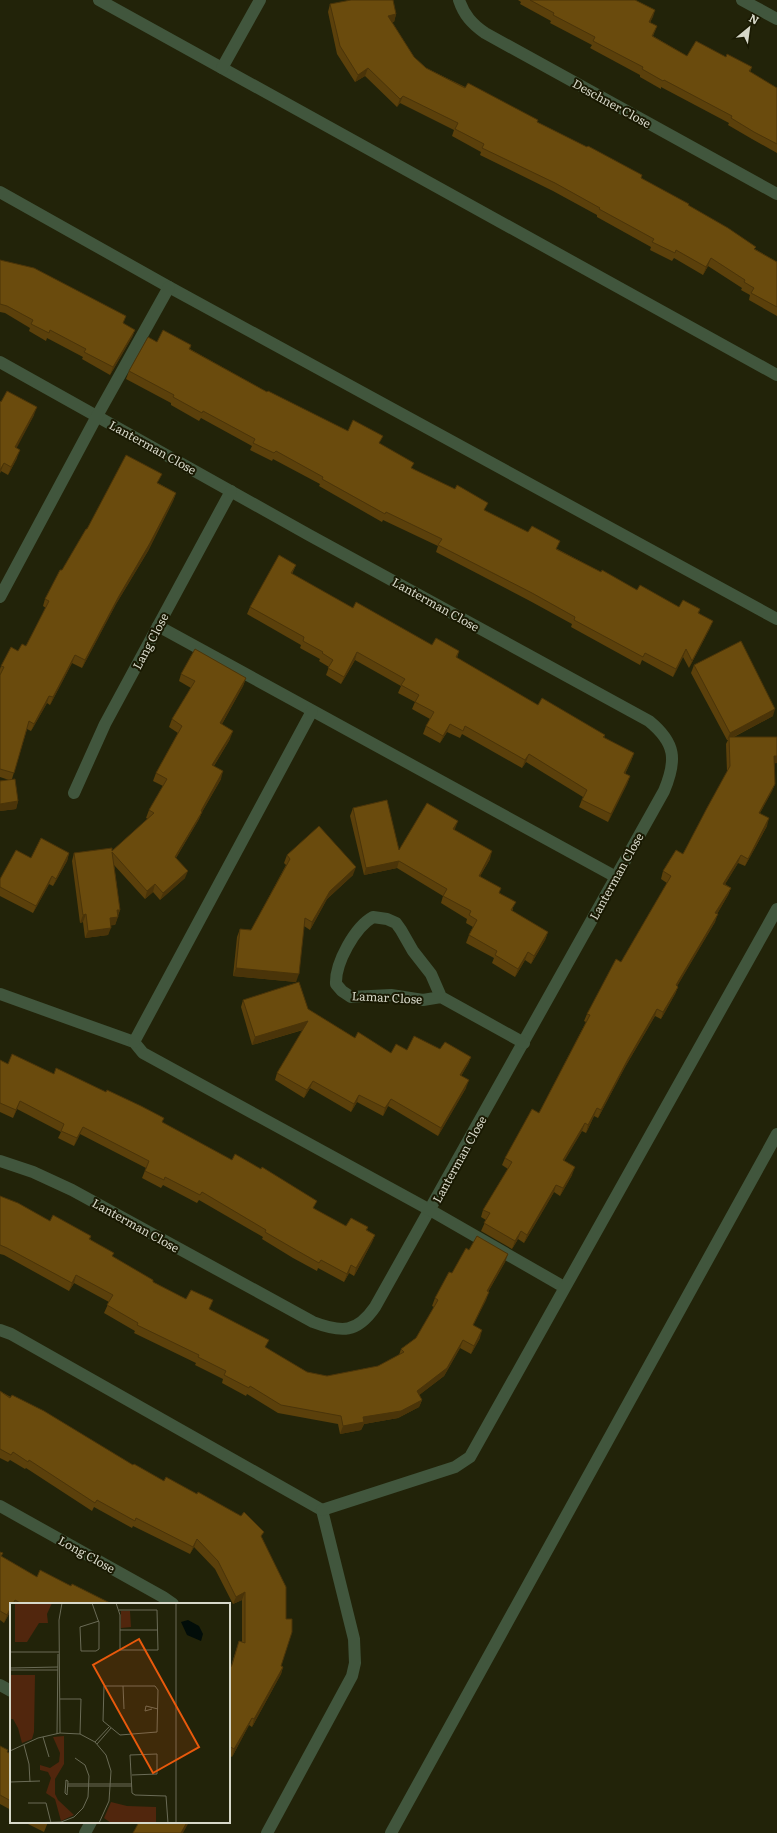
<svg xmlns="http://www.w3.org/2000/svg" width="777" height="1833" font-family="Literata,serif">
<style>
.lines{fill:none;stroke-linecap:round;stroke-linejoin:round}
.minor{stroke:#41563d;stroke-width:12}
.wall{fill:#5b400b}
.shaded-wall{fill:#4a3409}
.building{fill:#6a4b0d;stroke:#4a3409}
.labels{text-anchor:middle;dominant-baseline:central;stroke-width:4;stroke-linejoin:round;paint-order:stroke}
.street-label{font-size:12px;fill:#d7d8c9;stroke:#191902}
.inset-road{fill:none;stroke:#6a6b56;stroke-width:1}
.view{fill:#e8590c;fill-opacity:0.15;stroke:#e8590c;stroke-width:2}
.inset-edge{fill:none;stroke:#d7d8c9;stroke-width:2}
</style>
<rect width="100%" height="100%" fill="#222309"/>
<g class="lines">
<!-- minor -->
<g class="minor">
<polyline points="99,0 777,375"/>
<path d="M 459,0 C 464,15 472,24 485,33 L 777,194"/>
<polyline points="742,0 777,19"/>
<polyline points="222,68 260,0"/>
<polyline points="0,192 169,287 777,619"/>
<path d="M 0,362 L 309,535 L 649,721 C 676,743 677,760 664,791 L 375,1307 C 357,1333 342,1333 313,1322 L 72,1190 L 33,1172 L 0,1161"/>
<polyline points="0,597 97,416 169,287"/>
<polyline points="158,626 616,877"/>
<polyline points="74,793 105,724 231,491"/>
<polyline points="0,994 134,1042 143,1053 430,1210 564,1287"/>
<path d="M 441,997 L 423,1000 L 391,995 L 351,997 L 342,991 L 336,984 C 335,963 355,927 373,917 L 387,919 L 396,923 L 401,930 L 413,951 L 431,974 L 441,997 L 524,1043"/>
<polyline points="134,1042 312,711"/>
<polyline points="0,1330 11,1334 322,1510 354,1639 355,1663 352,1676 267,1833"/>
<polyline points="0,1506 163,1597 173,1604"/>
<polyline points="322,1510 455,1467 470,1457 777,909"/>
<polyline points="0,1685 11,1691"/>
<polyline points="85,1833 91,1822"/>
<polyline points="391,1833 777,1134"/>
</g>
</g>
<!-- wall -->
<g class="wall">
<polygon points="518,0 635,0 655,10 650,23 657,26 653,36 687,56 726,57 752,67 750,72 777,88 777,153 752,139 728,125 729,123 661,87 661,89 640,77 640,75 590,48 592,45 550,23 551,21 520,4 521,2"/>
<polygon points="330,4 396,14 394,22 392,22 414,57 426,68 537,122 642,175 641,178 688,205 755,249 777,262 777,316 749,300 750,295 741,290 742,288 708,266 703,275 674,258 672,261 650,250 651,247 597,217 597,215 553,191 480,155 481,152 452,136 454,130 400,103 397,107 365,76 355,82 337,54 328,12"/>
<polygon points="0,260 135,330 132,337 110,375 82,359 83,357 47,338 46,341 29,331 30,328 5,313 0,312"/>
<polygon points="157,342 191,345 190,349 267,392 348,431 380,444 412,468 485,511 601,572 637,590 679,607 700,609 699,613 710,628 689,668 683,657 673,677 642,660 640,665 571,627 572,624 530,601 436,552 438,546 383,520 382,522 319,486 320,484 273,459 272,461 250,450 252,446 201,418 199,421 171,405 171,403 126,379 129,371"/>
<polygon points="0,401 34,415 16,448 17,458 8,475 1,471 0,473"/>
<polygon points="158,483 176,493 173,501 148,551 116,604 82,668 72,663 50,705 47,703 31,731 27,729 12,779 18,801 16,809 0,811 0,781 9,780 0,777 0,669 1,666 18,651 26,646 46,608 43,606 45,599 87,529"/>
<polygon points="296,565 292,574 353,608 432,645 459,651 457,658 538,705 605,735 604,738 634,753 631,761 625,774 630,776 627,784 608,822 579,807 583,797 526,762 522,768 462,734 460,738 447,732 440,743 423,734 426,726 430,719 412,709 415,702 398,693 401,686 355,660 341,684 326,675 329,667 319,661 320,659 300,648 301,645 247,614 250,607"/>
<polygon points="694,665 773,716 734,737 777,737 777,763 774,763 775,784 772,791 760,813 767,826 745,866 738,863 725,884 731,888 728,895 717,914 715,922 677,986 678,987 675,994 661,1019 655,1016 625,1067 598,1118 594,1116 586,1133 582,1131 564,1161 572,1175 560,1196 554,1192 524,1243 518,1239 512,1249 481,1231 486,1220 481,1217 483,1210 508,1169 502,1165 505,1158 539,1113 586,1022 584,1021 587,1014 621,962 667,883 661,879 663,871 683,854 727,772 726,744 728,740 727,740 691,673"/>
<polygon points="181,674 246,678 243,686 222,724 230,739 214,766 221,779 202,812 199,819 176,858 185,878 160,900 153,892 145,899 114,865 120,910 115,925 111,925 108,935 85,938 83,922 80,923 72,861 74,853 112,851 148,819 146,818 149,810 163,786 153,781 156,773 178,733 169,727 172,719 191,688 179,681"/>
<polygon points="353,808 399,850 455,829 454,830 490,859 480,876 500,893 513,909 512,911 548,932 545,940 531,964 525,960 515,977 492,963 494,958 466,943 469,935 473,927 466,923 467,919 441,903 443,896 397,868 364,875 350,816"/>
<polygon points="69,853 67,861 53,886 49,884 33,913 0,896 0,879 31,858"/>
<polygon points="287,855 353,875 327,899 310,930 304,926 296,982 233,976 237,937 240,929 251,930 286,865 284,863"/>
<polygon points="243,1000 308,1009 355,1038 391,1053 407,1050 440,1049 471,1057 468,1064 461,1076 466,1088 438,1136 388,1106 383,1116 357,1102 351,1112 310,1088 304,1098 275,1080 277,1073 303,1030 252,1045 241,1007"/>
<polygon points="0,1060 8,1064 54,1074 162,1123 314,1209 346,1226 368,1227 367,1230 375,1235 372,1242 354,1276 349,1273 344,1282 318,1268 317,1271 293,1258 262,1239 263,1237 199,1200 197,1203 163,1185 161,1188 142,1178 146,1168 80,1134 74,1146 58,1138 61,1132 17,1109 13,1118 0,1112"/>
<polygon points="0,1196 50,1221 91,1236 90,1239 113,1257 153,1282 186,1299 209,1310 266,1348 307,1372 327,1376 378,1366 399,1355 401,1349 416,1338 434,1307 432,1306 435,1298 452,1273 469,1250 508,1254 505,1262 488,1292 486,1300 473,1325 480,1338 471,1354 460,1348 444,1376 419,1395 422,1400 419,1407 398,1418 364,1424 361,1430 340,1434 338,1424 278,1413 247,1394 246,1396 222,1383 223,1379 195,1365 196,1363 134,1333 135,1331 104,1313 109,1302 74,1283 69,1291 4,1255 0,1254"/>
<polygon points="0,1391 133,1465 262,1538 281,1666 283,1667 281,1674 252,1727 249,1725 232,1757 229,1755 229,1670 231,1666 239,1641 242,1643 242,1600 233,1604 215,1569 194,1547 190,1554 133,1526 132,1528 94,1507 92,1511 26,1468 25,1469 10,1460 8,1462 0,1458"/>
<polygon points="0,1552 3,1553 1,1556 37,1577 71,1586 112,1604 11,1604 11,1610 4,1623 0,1620"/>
<polygon points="0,1746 7,1752 11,1754 11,1810 0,1804"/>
<polygon points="24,1822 48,1822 44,1832"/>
</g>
<!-- shaded-wall -->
<g class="shaded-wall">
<polygon points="655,10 653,17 646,30 649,22"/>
<polygon points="396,14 394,22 386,24 388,16"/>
<polygon points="368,68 365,76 355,82 358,75"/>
<polygon points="403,96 400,103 397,107 400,99"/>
<polygon points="711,258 708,266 703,275 706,267"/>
<polygon points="135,330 132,337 110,375 113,367"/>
<polygon points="37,407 34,415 13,455 15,447"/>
<polygon points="20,450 17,458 8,475 11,467"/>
<polygon points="4,463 1,471 0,473 0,470"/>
<polygon points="176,493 173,501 148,551 116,604 82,668 85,660 119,596"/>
<polygon points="713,621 710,628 689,668 692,661"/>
<polygon points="686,649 683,657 673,677 676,669"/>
<polygon points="357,652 355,660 341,684 344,677"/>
<polygon points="75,655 72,663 50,705 53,697"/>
<polygon points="246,678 243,686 218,731 220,723"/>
<polygon points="49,696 47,703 31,731 34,724"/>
<polygon points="775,709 773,716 729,739 729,737 727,740 730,733"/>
<polygon points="450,724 447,732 440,743 443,736"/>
<polygon points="233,731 230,739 210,772 212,765"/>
<polygon points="634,753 631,761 621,781 624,773"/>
<polygon points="529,754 526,762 522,768 525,760"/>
<polygon points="774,756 777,756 777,763 772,764"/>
<polygon points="223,771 221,779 199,817 202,812 199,819 172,864 175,857"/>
<polygon points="630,776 627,784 608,822 611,814"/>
<polygon points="775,784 772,791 756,820 759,813"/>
<polygon points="18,801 16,809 0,811 0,804"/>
<polygon points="769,818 767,826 745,866 748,859"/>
<polygon points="458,821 455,829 450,837 453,829"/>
<polygon points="492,851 490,859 476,883 479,876"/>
<polygon points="69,853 67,861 53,886 56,879"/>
<polygon points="741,855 738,863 721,891 723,884"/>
<polygon points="399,861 397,868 364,875 366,868"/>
<polygon points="356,867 353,875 327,899 310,930 312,922 330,891"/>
<polygon points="188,871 185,878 160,900 163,893"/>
<polygon points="52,876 49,884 33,913 36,906"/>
<polygon points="155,884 153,892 145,899 147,891"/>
<polygon points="731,888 728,895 713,921 715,913"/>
<polygon points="117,910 120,910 117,917"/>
<polygon points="86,914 83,922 80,923 83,915"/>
<polygon points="718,914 715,922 673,993 676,985"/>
<polygon points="118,917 115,925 107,926 110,918"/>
<polygon points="111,928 108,935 85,938 88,931"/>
<polygon points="548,932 545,940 531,964 534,956"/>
<polygon points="528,952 525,960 515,977 518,969"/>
<polygon points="236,968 299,974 296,982 233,976"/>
<polygon points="678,987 675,994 661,1019 663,1012"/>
<polygon points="657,1009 655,1016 625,1067 598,1118 601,1110 628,1059"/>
<polygon points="308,1021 305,1029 252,1045 255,1037"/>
<polygon points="471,1057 468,1064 457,1083 460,1075"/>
<polygon points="469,1080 466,1088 438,1136 441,1128"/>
<polygon points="313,1081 310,1088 304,1098 307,1090"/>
<polygon points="359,1095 357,1102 351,1112 354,1104"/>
<polygon points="391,1099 388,1106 383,1116 385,1108"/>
<polygon points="20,1101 17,1109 13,1118 16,1110"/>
<polygon points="597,1108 594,1116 586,1133 588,1125"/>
<polygon points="585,1123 582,1131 560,1168 563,1160"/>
<polygon points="83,1127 80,1134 74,1146 77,1138"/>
<polygon points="575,1167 572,1175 560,1196 563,1188"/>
<polygon points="556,1185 554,1192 524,1243 527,1235"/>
<polygon points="521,1231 518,1239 512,1249 515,1241"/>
<polygon points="375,1235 372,1242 354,1276 356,1268"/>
<polygon points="508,1254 505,1262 484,1299 487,1291"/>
<polygon points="351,1265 349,1273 344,1282 347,1274"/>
<polygon points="76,1275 74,1283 69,1291 72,1283"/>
<polygon points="489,1292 486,1300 470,1332 473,1325"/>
<polygon points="482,1330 480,1338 471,1354 474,1346"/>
<polygon points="463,1340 460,1348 444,1376 414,1399 417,1391"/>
<polygon points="422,1400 419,1407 398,1418 364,1424 361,1430 340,1434 343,1426 363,1417"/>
<polygon points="197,1539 194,1547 190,1554 193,1547"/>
<polygon points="245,1592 242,1600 233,1604 236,1597"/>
<polygon points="11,1607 11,1610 4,1623 7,1615"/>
<polygon points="283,1667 281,1674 252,1727 254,1719"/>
<polygon points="252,1718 249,1725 232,1757 234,1749"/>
<polygon points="187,1822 189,1822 183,1833 181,1833"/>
</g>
<!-- building -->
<g class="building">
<polygon points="351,0 393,0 396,14 388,16 414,57 426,68 465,88 468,83 538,120 537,122 587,147 588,146 642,175 641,178 689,204 688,205 728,228 756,247 754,249 777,262 777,307 751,293 754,288 744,282 745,280 711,258 706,267 676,250 675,253 652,242 654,239 599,209 600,208 555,183 482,148 484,144 455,129 458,123 403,96 400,99 368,68 358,75 340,46 330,4"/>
<polygon points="530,0 635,0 655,10 649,22 657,26 652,36 687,56 696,41 726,57 727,54 752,67 749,71 777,88 777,144 754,132 731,118 732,116 664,80 663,81 642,69 643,67 593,41 595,37 553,15 554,13"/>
<polygon points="0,260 34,268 126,316 123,323 135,330 113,367 84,352 86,349 50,330 49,333 31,324 33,320 7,306 0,304"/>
<polygon points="163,330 191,345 189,349 267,392 268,391 348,431 353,420 383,436 379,443 414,463 411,468 455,489 457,485 488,503 484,510 528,532 532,526 560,541 556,549 601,572 602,570 637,590 640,585 679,607 683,600 700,609 698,613 713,621 692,661 686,649 676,669 645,653 643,657 574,620 575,617 532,593 438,545 442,539 386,512 385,514 322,479 323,477 276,451 274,453 253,443 255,439 203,411 202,413 173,397 174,395 129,371 148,337 157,342"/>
<polygon points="7,391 37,407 15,447 20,450 11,467 4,463 0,470 0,401 1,402"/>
<polygon points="126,455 162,474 157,483 176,493 150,543 119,596 85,660 75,655 53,697 49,696 34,724 29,721 14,773 0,769 0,675 4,667 1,666 11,647 18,651 22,644 26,646 49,601 45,599 60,570 62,570 86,529 87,529"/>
<polygon points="279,555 296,565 291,573 353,608 356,602 432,645 436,638 459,651 456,657 538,705 542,698 605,735 603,737 634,753 624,773 630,776 611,814 582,800 587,790 529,754 525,760 465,726 463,731 450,724 443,736 426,726 434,712 415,702 419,695 401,685 405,679 357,652 344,677 328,668 333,660 322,653 323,652 303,641 304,637 250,607"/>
<polygon points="741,641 775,709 730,733 694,665"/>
<polygon points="195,649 246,678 220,723 233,731 212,765 223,771 201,811 202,812 175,857 188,871 163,893 155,884 147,891 112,852 120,910 117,910 118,917 110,918 111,928 88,931 86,914 83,915 74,853 112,848 112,851 154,813 149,810 167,779 156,773 182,726 172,719 195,681 181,674"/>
<polygon points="729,737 777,737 777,756 774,756 775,784 759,813 769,818 748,859 741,855 723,884 731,888 715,913 718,914 676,985 678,987 663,1012 657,1009 628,1059 601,1110 597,1108 588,1125 585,1123 563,1160 575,1167 563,1188 556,1185 527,1235 521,1231 515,1241 484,1223 490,1213 483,1210 512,1162 505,1158 532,1109 539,1113 590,1015 587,1014 616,959 621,962 671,876 663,871 676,850 683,854 707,808 730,766"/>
<polygon points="15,779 18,801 0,804 0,781"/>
<polygon points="387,800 399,850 427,803 458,821 453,829 492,851 479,876 501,888 499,893 516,902 511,910 548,932 534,956 528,952 518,969 495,955 497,951 469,935 477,920 469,915 471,911 443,896 447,889 399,861 366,868 353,808"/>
<polygon points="319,826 356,867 330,891 312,922 305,918 299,974 236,968 240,929 251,930 290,859 287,855"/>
<polygon points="41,838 69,853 56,879 52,876 36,906 0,887 0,879 16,850 31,858"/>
<polygon points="299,982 308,1009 355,1038 358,1032 391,1053 396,1044 407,1050 414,1036 440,1049 445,1042 471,1057 460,1075 469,1080 441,1128 391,1099 385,1108 359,1095 354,1104 313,1081 307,1090 277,1073 308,1021 255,1037 243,1000"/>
<polygon points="12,1054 54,1074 56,1068 106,1092 107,1090 141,1106 164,1118 162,1122 232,1160 235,1154 261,1169 262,1167 317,1201 313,1208 346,1226 351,1218 368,1227 366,1230 375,1235 356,1268 351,1265 347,1274 321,1260 319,1263 296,1250 265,1232 266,1230 202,1192 200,1195 165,1177 164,1180 145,1171 149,1161 83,1127 77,1138 61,1131 64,1124 20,1101 16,1110 0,1103 0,1060 8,1064"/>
<polygon points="0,1196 18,1203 50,1221 53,1215 91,1236 89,1239 114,1253 112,1256 153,1280 153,1282 186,1299 191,1290 213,1300 209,1309 269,1340 265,1347 307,1372 327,1376 378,1366 404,1352 401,1349 416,1338 438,1300 435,1298 449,1272 452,1273 466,1248 469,1250 477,1236 508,1254 487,1291 489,1292 473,1325 482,1330 474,1346 463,1340 447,1368 417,1391 422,1400 401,1411 363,1417 364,1422 343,1426 341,1416 281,1405 250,1386 249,1388 224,1375 226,1371 198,1357 199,1355 137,1325 138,1323 107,1305 113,1295 76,1275 72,1283 7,1248 0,1245"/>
<polygon points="0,1391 10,1398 12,1395 44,1411 133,1465 134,1464 164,1481 166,1477 197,1494 198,1492 241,1516 244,1512 264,1532 261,1536 286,1587 286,1619 292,1619 292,1632 281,1666 283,1667 254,1719 252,1718 234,1749 229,1746 229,1670 232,1665 239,1641 245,1643 245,1592 236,1597 218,1561 197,1539 193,1547 136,1518 135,1521 97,1500 95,1503 29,1460 28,1462 13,1452 11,1455 0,1449"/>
<polygon points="0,1552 3,1553 1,1556 37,1577 40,1570 71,1586 72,1584 112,1604 22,1604 15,1600 13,1604 11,1604 11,1607 7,1615 0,1611"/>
<polygon points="0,1746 8,1750 7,1752 11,1754 11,1801 0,1795"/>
<polygon points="139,1822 187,1822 181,1833 133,1833"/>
</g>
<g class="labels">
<!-- street labels -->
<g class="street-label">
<text transform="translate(612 103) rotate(29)">Deschner Close</text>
<text transform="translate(153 447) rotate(29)">Lanterman Close</text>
<text transform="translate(436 604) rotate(29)">Lanterman Close</text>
<text transform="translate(150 641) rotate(-62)">Lang Close</text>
<text transform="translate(616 876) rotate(-61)">Lanterman Close</text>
<text transform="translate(387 997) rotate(3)">Lamar Close</text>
<text transform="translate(459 1159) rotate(-61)">Lanterman Close</text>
<text transform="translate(136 1225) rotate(29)">Lanterman Close</text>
<text transform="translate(87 1554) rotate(29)">Long Close</text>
</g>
</g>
<!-- overview -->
<g transform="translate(10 1603)">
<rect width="220" height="220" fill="#222309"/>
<path d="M 5,0 L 42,0 L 37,11 L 38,20 L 29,20 L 17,39 L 5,39 ZM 111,8 L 120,8 L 121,24 L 111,25 ZM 0,72 L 25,72 L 24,129 L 22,136 L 12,140 L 8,125 L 3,116 L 0,116 ZM 54,133 L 54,161 L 45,176 L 45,191 L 48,197 L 64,212 L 51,218 L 45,196 L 36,190 L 41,175 L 38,169 L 30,167 L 30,162 L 40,165 L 49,159 L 50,150 L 43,134 ZM 101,199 L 117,203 L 146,204 L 146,220 L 101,220 L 94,215 Z" fill="#51260d"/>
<path d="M 178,17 L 189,23 L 193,31 L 191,38 L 177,32 L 171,19 Z" fill="#020d09"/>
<path class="inset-road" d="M 53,0 L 76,0M 82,0 L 88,17 L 89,19 L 89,46 L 86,48 L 71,48 L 70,24 L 89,18M 106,0 L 110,12 L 110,47 L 148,47 L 147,7 L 109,7M 166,0 L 166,220M 110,27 L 148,27M 0,49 L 49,49M 0,65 L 48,64M 0,67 L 48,67M 113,83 L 114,106M 145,83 L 148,87 L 147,129 L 110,132 L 93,118 L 94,83 ZM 50,96 L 71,96 L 70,131M 142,106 L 135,108 L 136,103 L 148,106M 50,130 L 49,17 L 52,0M 47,131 L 48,51M 33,134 L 39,154M 85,139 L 99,124M 87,141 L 101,125M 14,142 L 19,161 L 20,179M 0,148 L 28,135 L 50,130 L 70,131 L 85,139 L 96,152 L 101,168 L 99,198 L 89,220M 122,172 L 147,171 L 147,151 L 120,152 L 122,190 L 125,192 L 156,193 L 158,220M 56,177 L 58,178 L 57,192 L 55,190 ZM 0,179 L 30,178M 58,181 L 122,181M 58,183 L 122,183M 18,200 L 36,200 L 41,220M 17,220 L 51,219 L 64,214 L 73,205 L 78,194 L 79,173 L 75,162 L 65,155"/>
<path class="view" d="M 129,36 L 189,144 L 143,170 L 83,62 Z"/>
<rect width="220" height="220" class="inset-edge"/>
</g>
<!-- north arrow -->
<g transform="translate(749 28) rotate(29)" stroke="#191902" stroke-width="3" paint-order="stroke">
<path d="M0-3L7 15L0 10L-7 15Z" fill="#d7d8c9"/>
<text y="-6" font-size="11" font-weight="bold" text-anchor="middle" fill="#d7d8c9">N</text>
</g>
</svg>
